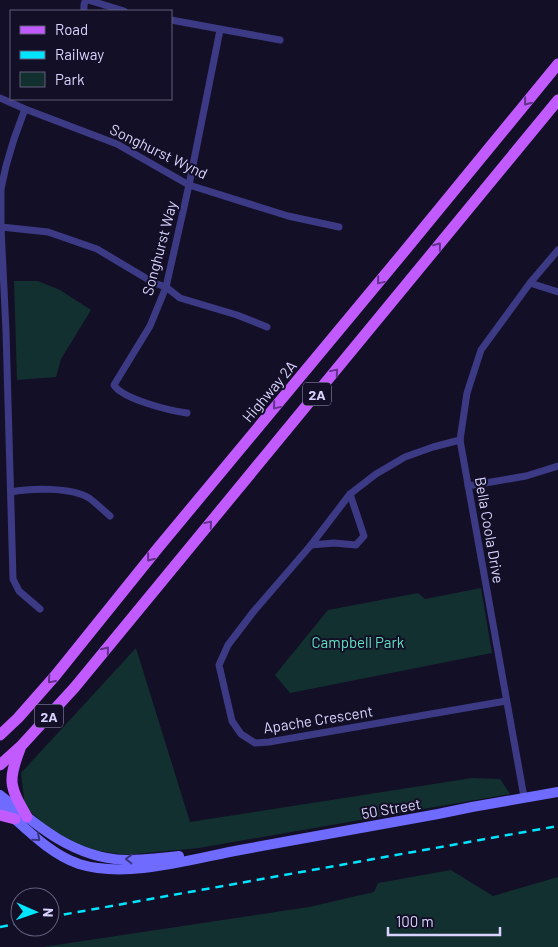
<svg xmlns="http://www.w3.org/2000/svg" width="558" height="947" font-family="Barlow,sans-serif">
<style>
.green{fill:#12302f}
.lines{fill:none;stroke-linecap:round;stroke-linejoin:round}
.minor{stroke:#3d3a85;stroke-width:7}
.secondary{stroke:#6f6bff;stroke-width:10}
.primary{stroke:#c25bff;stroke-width:11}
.rail{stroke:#00e5ff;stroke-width:2.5;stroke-dasharray:8 6;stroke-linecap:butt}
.oneway{stroke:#623188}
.oneway2{stroke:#38347d}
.labels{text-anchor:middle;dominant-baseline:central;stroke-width:4;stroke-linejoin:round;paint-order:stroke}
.shield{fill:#130f26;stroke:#9e99be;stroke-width:1}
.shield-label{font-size:14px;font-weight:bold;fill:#d9d4ff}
.street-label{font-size:15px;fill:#d9d4ff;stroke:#130f26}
.park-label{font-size:15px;fill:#5fe0c0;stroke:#130f26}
</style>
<rect width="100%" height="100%" fill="#130f26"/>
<!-- green -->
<g class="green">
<polygon points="14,281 38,281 60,290 91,310 61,359 56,377 17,380"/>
<polygon points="481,588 492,653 290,693 275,675 328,610 418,593 425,599"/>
<polygon points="136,648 190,822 472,778 500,779 510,794 199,848 125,855 69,846 25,807 21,773"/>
<polygon points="451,870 493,896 558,877 558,947 43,947 309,907 374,892 378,883"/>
</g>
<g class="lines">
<!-- minor -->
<g class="minor">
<polyline points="88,0 124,11"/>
<path d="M 84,11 C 84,7 83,2 87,0"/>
<polyline points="171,20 280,40"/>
<polyline points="0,98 25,109 117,144 189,185 288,216 339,227"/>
<polyline points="25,109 14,139 6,166 1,189 1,227 6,331 13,579 19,591 40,609"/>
<polyline points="1,227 48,232 97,249 154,283 166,287 180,298 237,315 267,327"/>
<polyline points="530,283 558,292"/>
<path d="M 187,413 C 171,411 122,399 114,385 L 150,326 L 166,287 L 189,185 L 220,30"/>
<polyline points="460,440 433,447 405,457 376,474 350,494 311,545 254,611 228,645 219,665 232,721 241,734 255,743 269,742 506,701"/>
<polyline points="468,486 526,476 558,466"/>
<path d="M 11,492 C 31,488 71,487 89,498 C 96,503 103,510 110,516"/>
<polyline points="311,545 334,543 356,545 364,536 350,494"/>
<polyline points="524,797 460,440 467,393 481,350 530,283 558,250"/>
</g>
<!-- secondary -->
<g class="secondary">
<path d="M 0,795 C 37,826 74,858 125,860 C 143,860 161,858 179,856"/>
<path d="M 0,806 C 25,827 48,853 79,864 C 127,879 192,859 240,850 C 306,838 372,826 438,814 L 472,807 L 558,792"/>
</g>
<!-- primary -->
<g class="primary">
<polyline points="0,735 18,718 55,676 158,548 403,253 558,64"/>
<path d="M 20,749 C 7,782 10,787 27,817"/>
<polyline points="0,765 22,745 75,687 558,100"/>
<polyline points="0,815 15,819"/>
</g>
<!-- rail -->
<g class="rail">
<polyline points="50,917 558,826"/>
<polyline points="0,927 20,923"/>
</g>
</g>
<!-- one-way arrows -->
<defs><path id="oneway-chevron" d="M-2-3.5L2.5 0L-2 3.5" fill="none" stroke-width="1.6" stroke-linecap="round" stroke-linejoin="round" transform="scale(1.25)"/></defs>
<g class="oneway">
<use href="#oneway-chevron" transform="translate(527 102) rotate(129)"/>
<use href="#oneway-chevron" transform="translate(438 246) rotate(-51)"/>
<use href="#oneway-chevron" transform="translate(380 281) rotate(130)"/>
<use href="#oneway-chevron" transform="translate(335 372) rotate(-50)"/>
<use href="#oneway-chevron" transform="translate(276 406) rotate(130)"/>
<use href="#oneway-chevron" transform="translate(209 524) rotate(-50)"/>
<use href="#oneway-chevron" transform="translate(150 558) rotate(129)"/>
<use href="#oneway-chevron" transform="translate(106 650) rotate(-51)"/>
<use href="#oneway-chevron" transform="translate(51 680) rotate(131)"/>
</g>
<g class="oneway2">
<use href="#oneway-chevron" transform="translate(37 838) rotate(41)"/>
<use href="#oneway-chevron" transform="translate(129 859) rotate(-179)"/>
</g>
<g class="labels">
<!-- shield labels -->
<g class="shield">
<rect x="303" y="382.5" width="28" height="23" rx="4"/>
<rect x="35" y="704.5" width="28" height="23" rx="4"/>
</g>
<g class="shield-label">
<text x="317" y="394">2A</text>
<text x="49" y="716">2A</text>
</g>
<!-- street labels -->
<g class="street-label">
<text transform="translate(159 151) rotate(26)">Songhurst Wynd</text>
<text transform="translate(159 248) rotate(-75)">Songhurst Way</text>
<text transform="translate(269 391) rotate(-50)">Highway 2A</text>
<text transform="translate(490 530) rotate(80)">Bella Coola Drive</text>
<text transform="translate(318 719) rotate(-9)">Apache Crescent</text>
<text transform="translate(391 808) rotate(-10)">50 Street</text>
</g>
<!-- park labels -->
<g class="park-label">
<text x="358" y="642">Campbell Park</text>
</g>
</g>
<!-- legend -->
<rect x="10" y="10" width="162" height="90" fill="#130f26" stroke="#625e7d"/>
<rect x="20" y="26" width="25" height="8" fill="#c25bff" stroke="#625e7d"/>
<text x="55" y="35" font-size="15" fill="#d9d4ff">Road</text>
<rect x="20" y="51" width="25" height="8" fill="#00e5ff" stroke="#625e7d"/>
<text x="55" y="60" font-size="15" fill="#d9d4ff">Railway</text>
<rect x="20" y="72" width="25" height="15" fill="#12302f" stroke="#625e7d"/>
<text x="55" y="85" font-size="15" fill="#d9d4ff">Park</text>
<!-- north arrow -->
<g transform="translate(35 912) rotate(92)"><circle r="24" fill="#130f26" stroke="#625e7d"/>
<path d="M0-4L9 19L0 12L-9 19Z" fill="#00e5ff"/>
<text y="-8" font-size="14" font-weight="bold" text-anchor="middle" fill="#d9d4ff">N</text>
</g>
<!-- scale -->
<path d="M388 927v8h112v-8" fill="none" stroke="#d9d4ff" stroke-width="2.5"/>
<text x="396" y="927" font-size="15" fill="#d9d4ff" stroke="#130f26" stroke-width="4" paint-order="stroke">100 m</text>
</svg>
